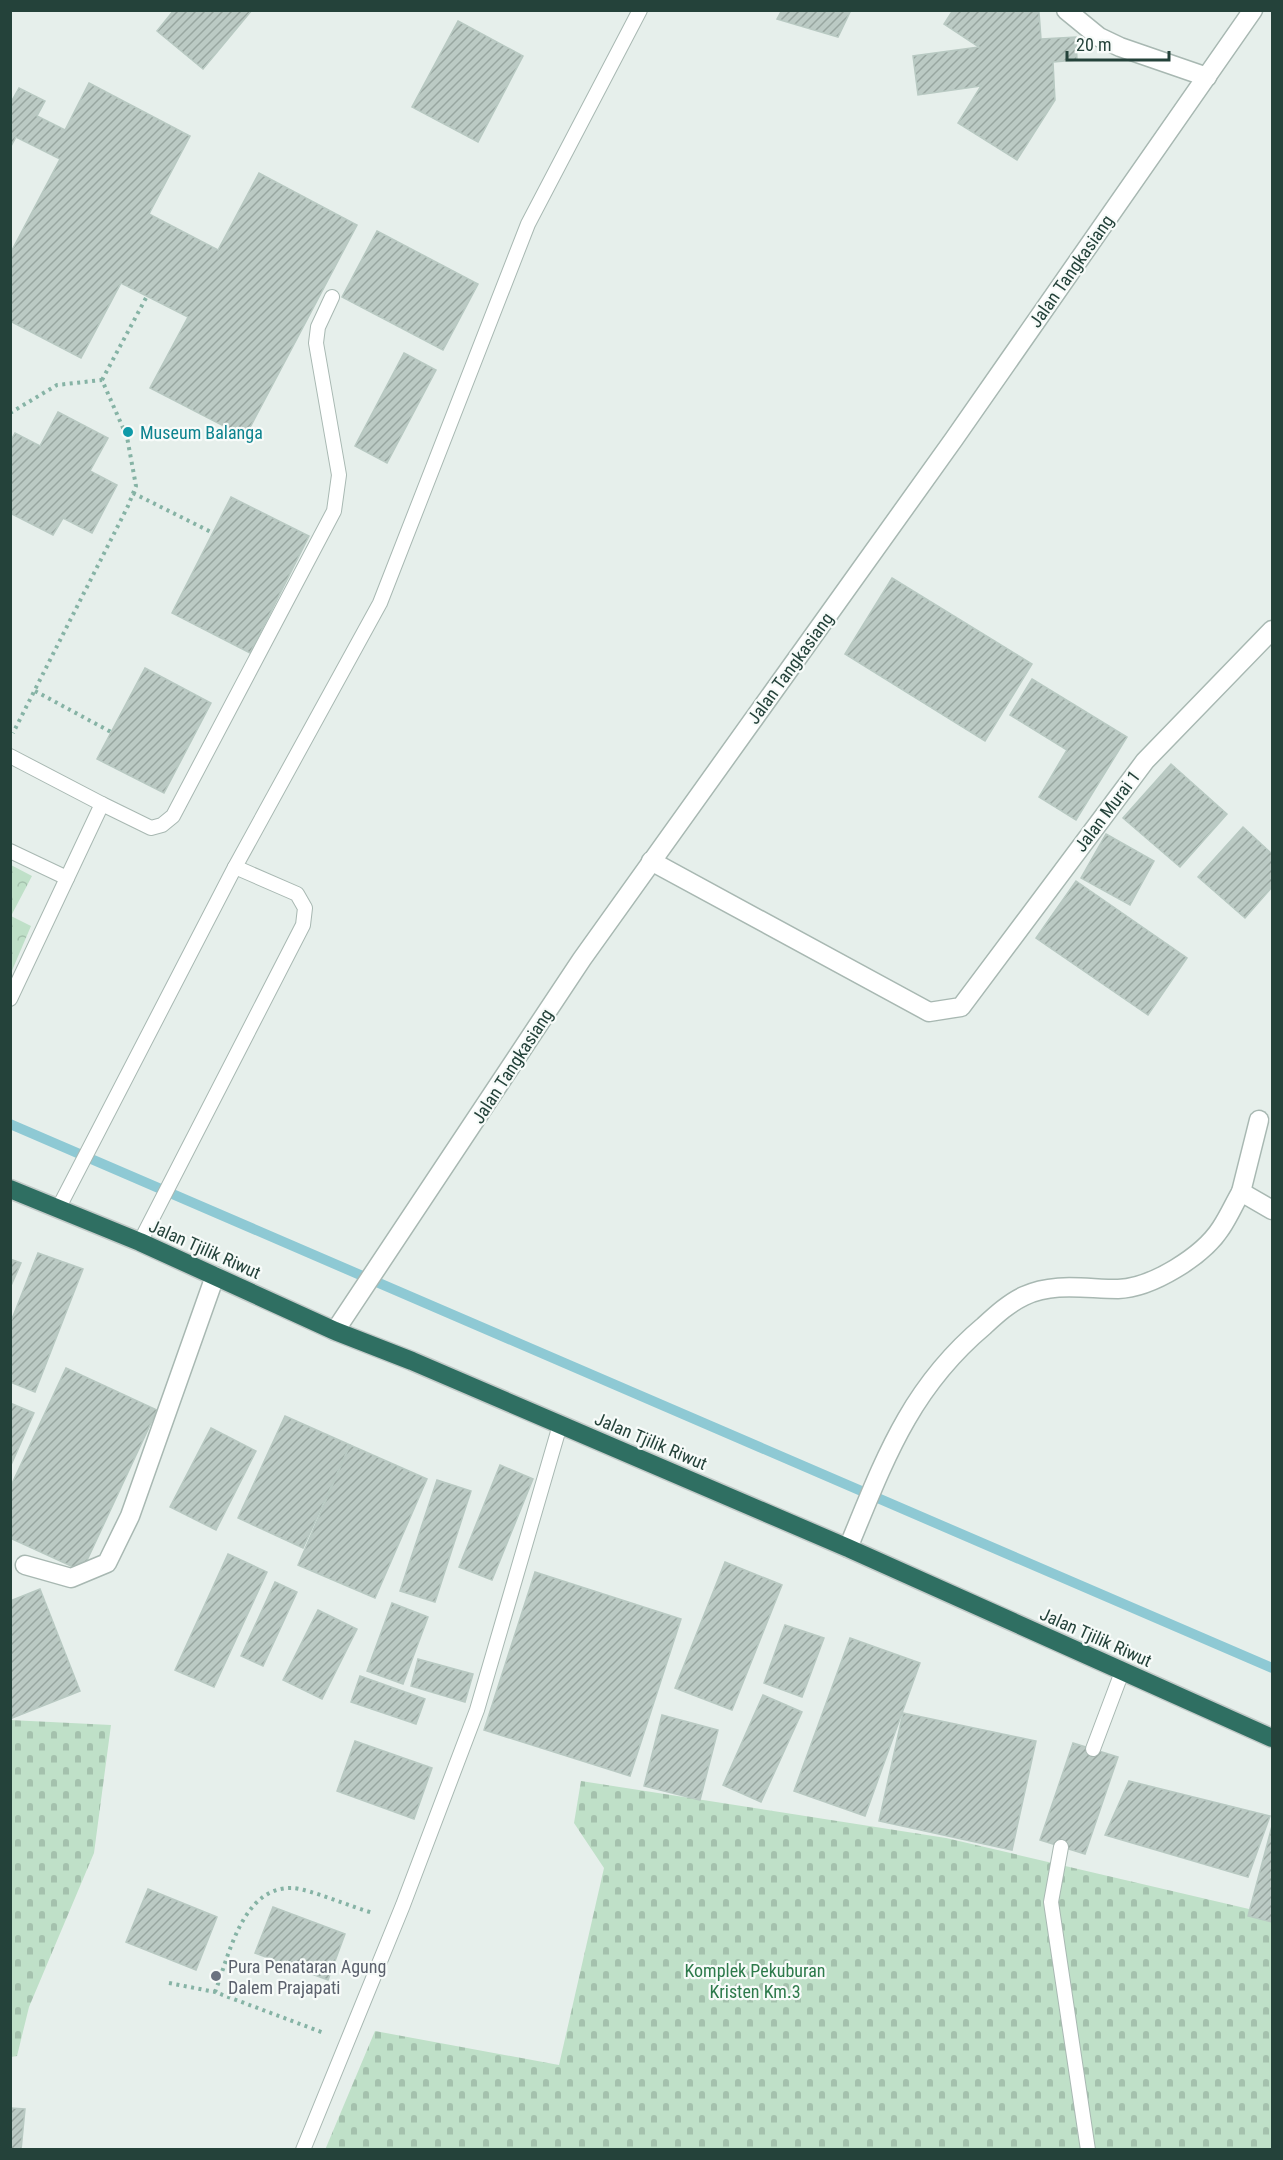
<svg xmlns="http://www.w3.org/2000/svg" width="1283" height="2160" font-family="'Roboto Condensed',sans-serif">
<style>
.forest{fill:url(#forest-crowns)}
.cemetery{fill:url(#cemetery-stones)}
.lines{fill:none;stroke-linecap:round;stroke-linejoin:round}
.stream{stroke:#8ec9d4;stroke-width:10}
.building{fill:url(#building-hatch);stroke:#b8c9c2;stroke-width:1.5}
.lane-casing{stroke:#a8b8b2;stroke-width:16}
.street-casing{stroke:#a8b8b2;stroke-width:21}
.highway-casing{stroke:#c2cac8;stroke-width:21}
.path{stroke:#86b3a5;stroke-width:4;stroke-dasharray:3 4.5;stroke-linecap:butt}
.lane{stroke:#fff;stroke-width:14}
.street{stroke:#fff;stroke-width:18}
.highway{stroke:#2f6f62;stroke-width:18}
.culture-dot{fill:#0f9aa8;stroke:#f7fbf9;stroke-width:2}
.worship-dot{fill:#6b7280;stroke:#f7fbf9;stroke-width:2}
.labels{text-anchor:middle;dominant-baseline:central;stroke-width:4.5;stroke-linejoin:round;paint-order:stroke}
.street-label{font-size:18px;fill:#24423a;stroke:#f7fbf9}
.culture-label{font-size:18px;fill:#0d838f;stroke:#f7fbf9;text-anchor:start}
.worship-label{font-size:18px;fill:#5b616d;stroke:#f7fbf9;text-anchor:start}
.park-label{font-size:18px;fill:#2d7a4b;stroke:#f7fbf9}
</style>
<defs>
<pattern id="forest-crowns" width="20" height="18" patternUnits="userSpaceOnUse" patternTransform="scale(1.5)"><rect width="20" height="18" fill="#bfe0c8"/><path d="M2 6a3 3 0 1 1 6 0M12 15a3 3 0 1 1 6 0" fill="none" stroke="#a4c1ad"/></pattern>
<pattern id="cemetery-stones" width="16" height="16" patternUnits="userSpaceOnUse" patternTransform="scale(1.5)"><rect width="16" height="16" fill="#bfe0c8"/><path d="M2 7V4a2 2 0 0 1 4 0v3zM10 15v-3a2 2 0 0 1 4 0v3z" fill="#a4c1ad"/></pattern>
<pattern id="building-hatch" width="6" height="6" patternUnits="userSpaceOnUse" patternTransform="scale(1.5)"><rect width="6" height="6" fill="#bbcac4"/><path d="M-1 1l2-2M0 6l6-6M5 7l2-2" fill="none" stroke="#98a6a0"/></pattern>
</defs>
<rect width="100%" height="100%" fill="#e6efeb"/>
<!-- forest -->
<polygon class="forest" points="11,865 32,876 11,916 31,926 11,973"/>
<!-- cemetery -->
<g class="cemetery">
<polygon points="10,1720 111,1725 94,1853 29,2007 17,2056 11,2057"/>
<polygon points="581,1781 946,1838 1249,1909 1272,1918 1272,2149 325,2150 375,2031 559,2065 604,1868 574,1823"/>
</g>
<g class="lines">
<!-- stream -->
<polyline class="stream" points="10,1124 1272,1668"/>
</g>
<!-- building -->
<g class="building">
<polygon points="174,10 252,10 203,69 157,31"/>
<polygon points="782,10 851,10 838,37 777,19"/>
<polygon points="953,10 1037,10 1039,12 1041,39 1076,37 1077,60 1053,62 1055,100 1017,160 958,123 981,86 918,95 913,56 979,47 944,24"/>
<polygon points="458,21 523,56 478,142 412,107"/>
<polygon points="89,83 190,136 149,214 218,250 259,173 357,225 245,437 150,388 188,317 121,283 81,358 10,321 10,254 60,159 16,137 10,148 10,104 19,88 45,101 37,116 65,130"/>
<polygon points="377,231 478,284 443,350 342,297"/>
<polygon points="404,353 436,370 387,463 355,446"/>
<polygon points="58,412 108,438 90,471 117,485 92,533 63,518 53,535 10,513 10,442 15,433 40,446"/>
<polygon points="231,497 309,536 250,653 172,613"/>
<polygon points="892,578 1032,664 985,741 845,654"/>
<polygon points="145,668 211,703 164,793 97,759"/>
<polygon points="1032,679 1127,737 1076,820 1039,797 1067,750 1010,715"/>
<polygon points="1171,764 1227,814 1180,867 1123,818"/>
<polygon points="1243,827 1272,854 1272,887 1245,918 1198,877"/>
<polygon points="1106,834 1154,861 1130,905 1081,878"/>
<polygon points="1076,881 1187,958 1148,1015 1036,938"/>
<polygon points="38,1253 83,1269 35,1392 10,1382 10,1324"/>
<polygon points="10,1259 21,1263 10,1288"/>
<polygon points="66,1368 157,1410 82,1571 10,1538 10,1488"/>
<polygon points="10,1403 34,1413 11,1465 10,1464"/>
<polygon points="285,1416 350,1445 303,1548 238,1518"/>
<polygon points="211,1428 256,1451 216,1530 170,1507"/>
<polygon points="350,1445 427,1479 375,1598 298,1565"/>
<polygon points="500,1465 533,1479 492,1580 459,1567"/>
<polygon points="437,1480 471,1491 435,1602 400,1591"/>
<polygon points="228,1554 267,1572 214,1687 175,1670"/>
<polygon points="725,1562 782,1585 732,1710 675,1688"/>
<polygon points="535,1572 681,1619 630,1776 484,1730"/>
<polygon points="275,1582 297,1592 263,1666 241,1656"/>
<polygon points="40,1589 80,1691 10,1719 10,1601"/>
<polygon points="392,1603 428,1617 403,1684 367,1671"/>
<polygon points="318,1610 357,1629 322,1699 283,1680"/>
<polygon points="785,1625 824,1638 802,1697 764,1683"/>
<polygon points="850,1638 920,1663 865,1816 794,1791"/>
<polygon points="418,1659 473,1674 465,1702 411,1686"/>
<polygon points="360,1676 425,1699 416,1724 351,1702"/>
<polygon points="763,1695 802,1712 761,1802 723,1785"/>
<polygon points="903,1713 1036,1741 1012,1850 879,1821"/>
<polygon points="662,1715 718,1730 700,1800 644,1786"/>
<polygon points="355,1741 432,1768 414,1819 337,1791"/>
<polygon points="1073,1743 1118,1757 1085,1854 1040,1840"/>
<polygon points="1129,1781 1270,1816 1248,1877 1105,1835"/>
<polygon points="1272,1826 1272,1922 1248,1916"/>
<polygon points="148,1889 217,1917 196,1970 126,1942"/>
<polygon points="273,1907 345,1934 328,1980 255,1953"/>
<polygon points="10,2108 25,2109 21,2150 10,2150"/>
</g>
<g class="lines">
<defs>
<g id="lane">
<polyline points="10,756 102,804 10,999"/>
<polyline points="102,804 151,828 162,825 173,816 334,511 339,475 316,343 318,327 332,297"/>
<polyline points="10,851 67,878"/>
<polyline points="58,1209 235,867 380,603 528,224 640,10"/>
<polyline points="140,1242 303,925 305,908 297,894 235,867"/>
<polyline points="1093,1749 1122,1672"/>
<polyline points="1061,1847 1051,1902 1088,2150"/>
<polyline points="303,2150 403,1905 477,1710 560,1425"/>
</g>
<g id="street">
<polyline points="1066,10 1099,37 1120,47 1207,77"/>
<polyline points="651,861 929,1012 961,1007 1145,761 1272,630"/>
<polyline points="1241,1192 1259,1120"/>
<polyline points="335,1331 582,959 954,439 1253,10"/>
<path d="M 848,1548 C 884,1461 909,1389 984,1326 C 996,1315 1009,1303 1024,1296 C 1054,1282 1086,1289 1118,1289 C 1152,1288 1203,1256 1221,1228 C 1229,1216 1234,1204 1241,1192 L 1272,1210"/>
<polyline points="25,1565 71,1578 107,1563 130,1516 215,1276"/>
</g>
<polyline id="highway" points="10,1189 140,1242 335,1331 412,1361 848,1548 1272,1738"/>
</defs>
<!-- lane casing -->
<use href="#lane" class="lane-casing"/>
<!-- street casing -->
<use href="#street" class="street-casing"/>
<!-- highway casing -->
<use href="#highway" class="highway-casing"/>
<!-- path -->
<g class="path">
<polyline points="102,380 147,296"/>
<polyline points="10,413 57,385 102,380 127,437 136,486 128,506 13,733"/>
<polyline points="133,493 213,533"/>
<polyline points="35,691 111,732"/>
<polyline points="169,1983 215,1992 324,2033"/>
<path d="M 215,1992 C 229,1956 242,1886 293,1888 C 309,1889 355,1908 373,1913"/>
</g>
<!-- lane -->
<use href="#lane" class="lane"/>
<!-- street -->
<use href="#street" class="street"/>
<!-- highway -->
<use href="#highway" class="highway"/>
</g>
<!-- markers -->
<circle class="culture-dot" cx="128" cy="432" r="6"/>
<circle class="worship-dot" cx="216" cy="1976" r="6"/>
<g class="labels">
<!-- street labels -->
<g class="street-label">
<text transform="translate(1071 271) rotate(-55)">Jalan Tangkasiang</text>
<text transform="translate(790 668) rotate(-54)">Jalan Tangkasiang</text>
<text transform="translate(1107 811) rotate(-53)">Jalan Murai 1</text>
<text transform="translate(512 1066) rotate(-57)">Jalan Tangkasiang</text>
<text transform="translate(205 1249) rotate(24)">Jalan Tjilik Riwut</text>
<text transform="translate(651 1441) rotate(23)">Jalan Tjilik Riwut</text>
<text transform="translate(1096 1637) rotate(24)">Jalan Tjilik Riwut</text>
</g>
<!-- culture labels -->
<g class="culture-label">
<text x="140" y="432">Museum Balanga</text>
</g>
<!-- worship labels -->
<g class="worship-label">
<text x="228" y="1966">Pura Penataran Agung<tspan x="228" dy="21">Dalem Prajapati</tspan></text>
</g>
<!-- park labels -->
<g class="park-label">
<text x="755" y="1970">Komplek Pekuburan<tspan x="755" dy="21">Kristen Km.3</tspan></text>
</g>
</g>
<!-- border -->
<rect width="1283" height="2160" fill="none" stroke="#24423a" stroke-width="24"/>
<!-- scale -->
<path d="M1067 51v9h102v-9" fill="none" stroke="#24423a" stroke-width="3"/>
<text x="1076" y="51" font-size="18" fill="#24423a" stroke="#f7fbf9" stroke-width="4.5" paint-order="stroke">20 m</text>
</svg>
